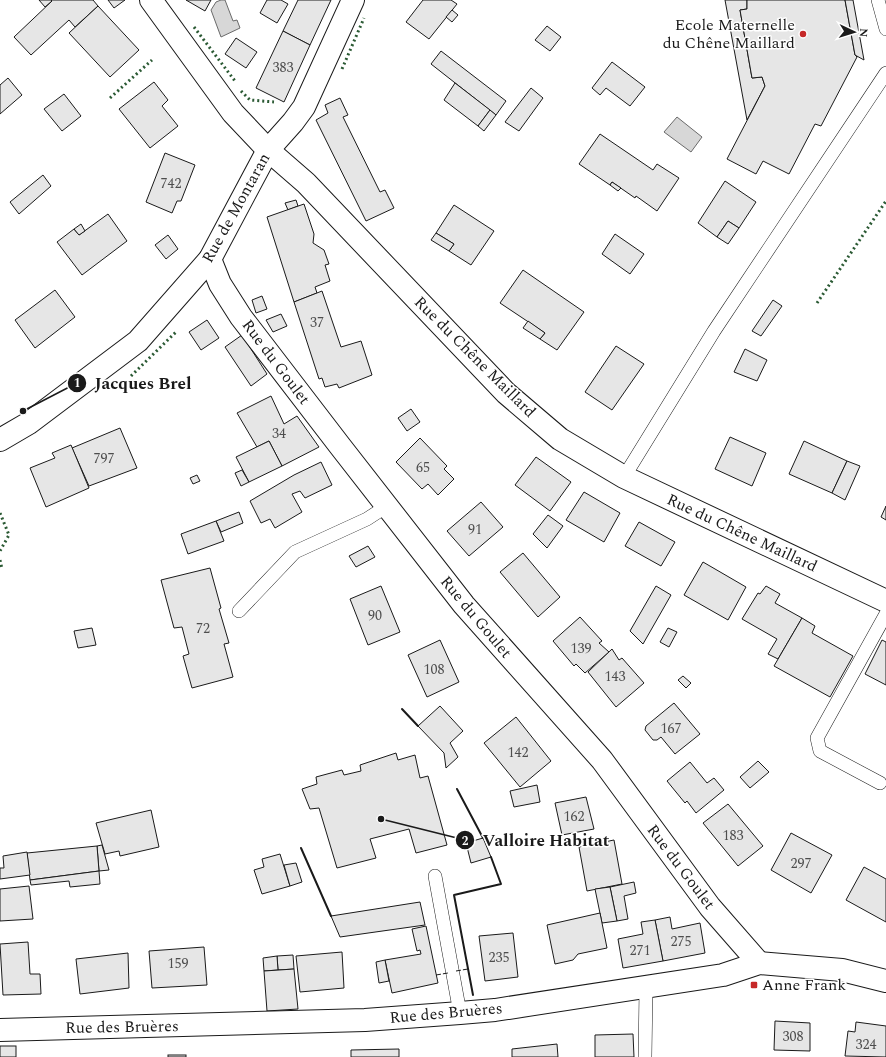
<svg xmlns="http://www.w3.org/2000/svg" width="886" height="1057" font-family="Spectral,serif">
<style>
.water{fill:#d7d7d7;stroke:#6a6a6a}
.building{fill:#e6e6e6;stroke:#1a1a1a}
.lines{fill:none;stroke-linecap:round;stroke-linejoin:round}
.lane-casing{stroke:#1a1a1a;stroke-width:14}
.street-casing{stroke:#1a1a1a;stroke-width:24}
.secondary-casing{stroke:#1a1a1a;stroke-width:24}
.lane{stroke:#fff;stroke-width:13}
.street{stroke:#fff;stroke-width:22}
.secondary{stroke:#fff;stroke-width:22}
.hedge{stroke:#2b5a34;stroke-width:3;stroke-dasharray:2 3;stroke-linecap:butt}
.fence{stroke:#1a1a1a;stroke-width:1;stroke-dasharray:5 2;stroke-linecap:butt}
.wall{stroke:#1a1a1a;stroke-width:2}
.poi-dot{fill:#c62828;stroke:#fff;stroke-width:1.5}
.labels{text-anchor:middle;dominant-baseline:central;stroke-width:3;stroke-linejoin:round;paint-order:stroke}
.number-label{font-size:14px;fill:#4d4d4d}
.poi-label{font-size:16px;fill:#1a1a1a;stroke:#fff;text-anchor:end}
.street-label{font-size:16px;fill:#1a1a1a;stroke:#fff}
.leader{fill:none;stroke:#1a1a1a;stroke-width:1.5}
.callout-dot{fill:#1a1a1a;stroke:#fff;stroke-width:1.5}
.mark-label{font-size:12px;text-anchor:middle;font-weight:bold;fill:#fff}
.callout-label{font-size:17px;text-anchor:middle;font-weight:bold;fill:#1a1a1a;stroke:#fff;stroke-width:3;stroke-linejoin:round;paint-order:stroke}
</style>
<rect width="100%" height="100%" fill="#fff"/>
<!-- water -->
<g class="water">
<polygon points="221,0 225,0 233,21 237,20 240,28 221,37 211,10 216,2"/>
<polygon points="677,117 702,137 691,152 664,132"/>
</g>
<!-- building -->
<g class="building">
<polygon points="39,0 51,0 52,1 45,7"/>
<polygon points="51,0 93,0 98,6 75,27 69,20 31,55 14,37 52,1"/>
<polygon points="108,0 125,0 114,8"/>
<polygon points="186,0 211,0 205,11"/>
<polygon points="267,0 281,0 288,4 277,23 260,13"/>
<polygon points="298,0 331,0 310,45 283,31"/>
<polygon points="423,0 451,0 457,4 429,39 406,22"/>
<polygon points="725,0 747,0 747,9 740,10 752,78 762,77 765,86 747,120"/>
<polygon points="747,0 845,0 855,55 857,57 821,126 815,124 789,174 763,161 756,174 727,159 765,86 762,77 752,78 740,10 747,9"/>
<polygon points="845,0 853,0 864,60 855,55"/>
<polygon points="98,6 139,50 110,77 69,33"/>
<polygon points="452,10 458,15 452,22 446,17"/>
<polygon points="547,26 561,37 550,51 535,40"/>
<polygon points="283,31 310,45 284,102 256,88"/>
<polygon points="236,38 257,52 246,68 225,54"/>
<polygon points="441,51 506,101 496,115 431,64"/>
<polygon points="612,62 645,87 630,106 606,88 600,95 592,88"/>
<polygon points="8,78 22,95 0,114 0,85"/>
<polygon points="154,82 168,100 162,106 178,126 150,148 119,109"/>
<polygon points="455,83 490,110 478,126 444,100"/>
<polygon points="531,88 543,98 519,131 505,122"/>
<polygon points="64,94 81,116 62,131 44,109"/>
<polygon points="340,98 348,115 343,117 380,192 385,190 394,208 366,221 316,120 328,113 325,105"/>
<polygon points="490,110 496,115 484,131 478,126"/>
<polygon points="600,134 653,170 657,164 679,178 657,211 636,196 635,198 612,182 610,185 579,164"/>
<polygon points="165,153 195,165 181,201 177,201 172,213 146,202"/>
<polygon points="43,175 51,186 19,214 10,202"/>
<polygon points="725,181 756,202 739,228 728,221 717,237 698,223"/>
<polygon points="612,182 621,188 618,191 610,185"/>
<polygon points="296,200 298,206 288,210 285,203"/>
<polygon points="304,204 314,234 313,243 324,250 329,264 325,265 330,281 315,287 317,293 294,302 267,217"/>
<polygon points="454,205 494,231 471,265 449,251 454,244 436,233"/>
<polygon points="108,214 127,241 82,275 57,242 74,229 79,235"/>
<polygon points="728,221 739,228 728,244 717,237"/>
<polygon points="81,224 85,231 79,235 74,229"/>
<polygon points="436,233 454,244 449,251 431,240"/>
<polygon points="615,234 644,254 630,274 602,254"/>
<polygon points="168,235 178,249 166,259 155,245"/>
<polygon points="523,270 584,312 557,350 540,339 545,333 500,303"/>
<polygon points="55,290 75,317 35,348 15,320"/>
<polygon points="322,291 341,347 361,341 372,375 339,388 337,384 325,387 322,378 319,379 294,302"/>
<polygon points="262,296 267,309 256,313 252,300"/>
<polygon points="773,300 782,306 761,336 752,331"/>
<polygon points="281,314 287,326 273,332 266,320"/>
<polygon points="207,320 219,338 201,350 189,332"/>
<polygon points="528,321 545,333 540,339 523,328"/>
<polygon points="242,335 267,374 251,386 225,347"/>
<polygon points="616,346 644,364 612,410 585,392"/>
<polygon points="745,349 767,360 757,381 734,372"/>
<polygon points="271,396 284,424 297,416 319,447 282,466 269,441 257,447 237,413"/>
<polygon points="411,409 420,422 407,431 398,418"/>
<polygon points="120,428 137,468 89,486 72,448"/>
<polygon points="730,437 766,453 752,486 715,469"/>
<polygon points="420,438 447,466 444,469 454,479 438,495 428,484 422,489 396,462"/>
<polygon points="269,441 282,466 249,482 236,457"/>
<polygon points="804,441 847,461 832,493 789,474"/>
<polygon points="71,445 89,488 46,507 30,468 55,458 52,453"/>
<polygon points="536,457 571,482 550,511 515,485"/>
<polygon points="847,461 860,466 845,500 832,493"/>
<polygon points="321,462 332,485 305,498 300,491 292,494 302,512 275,528 270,519 261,523 250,501 294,475"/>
<polygon points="242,470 249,482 241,486 235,473"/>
<polygon points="197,475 200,481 193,484 190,478"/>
<polygon points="584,492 620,513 604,542 566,520"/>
<polygon points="481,502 503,527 469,556 447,531"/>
<polygon points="886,506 886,520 881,517"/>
<polygon points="239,512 243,523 221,532 216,521"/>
<polygon points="548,515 563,526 547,548 533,534"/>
<polygon points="216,521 224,541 188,554 181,534"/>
<polygon points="639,522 675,542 661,566 625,546"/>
<polygon points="368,546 375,557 356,567 349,556"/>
<polygon points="523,553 560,597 538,617 500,572"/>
<polygon points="703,562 746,587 728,620 684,595"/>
<polygon points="210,568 221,608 219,609 229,643 224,644 233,677 192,688 183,656 189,654 182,627 174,628 161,580"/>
<polygon points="381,586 400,632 368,645 350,599"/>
<polygon points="656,586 671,595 643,644 630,631"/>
<polygon points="766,586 780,594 775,603 802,618 778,659 768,654 777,639 742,619 758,593 760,594"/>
<polygon points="580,617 602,641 599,643 609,652 585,673 576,664 574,666 553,641"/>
<polygon points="802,618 815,626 812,633 853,656 830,697 774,666"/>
<polygon points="92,628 96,645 78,648 74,631"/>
<polygon points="668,628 677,632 669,647 660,642"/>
<polygon points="440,640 459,682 427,697 408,655"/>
<polygon points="882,640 886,642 886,685 865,674"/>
<polygon points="612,649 619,660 622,658 644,683 616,707 588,672"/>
<polygon points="683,676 691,683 686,688 678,680"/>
<polygon points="674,703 700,734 675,754 661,737 657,740 653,740 645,730 646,726"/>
<polygon points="440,706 463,731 450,743 458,757 446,768 444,753 418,726"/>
<polygon points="516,717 551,761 520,787 484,743"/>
<polygon points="396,753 398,760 415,755 420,778 428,776 447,845 416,853 409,829 370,839 376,858 337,868 319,808 310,809 302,789 317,784 316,777 342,770 344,775 361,771 360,765"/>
<polygon points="758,761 769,772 750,788 740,777"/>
<polygon points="690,762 707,783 714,778 724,790 696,813 687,801 685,803 667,781"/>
<polygon points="537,785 540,802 514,807 510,791"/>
<polygon points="586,797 594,829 562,835 555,803"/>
<polygon points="728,804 763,846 738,866 703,823"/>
<polygon points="151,810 159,847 120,856 119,851 105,854 96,823"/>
<polygon points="791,833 832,855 811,893 771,870"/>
<polygon points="483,838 491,857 471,863 466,843"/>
<polygon points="614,840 622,884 587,891 579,847"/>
<polygon points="102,845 109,870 99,871 97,846"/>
<polygon points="97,846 99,871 30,880 27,853"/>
<polygon points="27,852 30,875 0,879 0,868 4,868 3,856"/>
<polygon points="280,854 290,886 262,894 254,870 264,867 262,859"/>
<polygon points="296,863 302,882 290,886 284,865"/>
<polygon points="864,867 886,879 886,922 846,900"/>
<polygon points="99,871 100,884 70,887 69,881 31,885 30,880"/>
<polygon points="634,882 636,893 624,896 628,919 617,921 610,887"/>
<polygon points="29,886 33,919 0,921 0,889"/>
<polygon points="610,887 617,921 602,923 595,889"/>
<polygon points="420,902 425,925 340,937 331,916"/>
<polygon points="600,913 607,948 578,954 573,960 555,964 547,925"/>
<polygon points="670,917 672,929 700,923 705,953 663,961 655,920"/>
<polygon points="655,920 663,961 623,968 618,939 643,934 641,922"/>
<polygon points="426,926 438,983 392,993 385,960 421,954 420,950 417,951 412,929"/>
<polygon points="513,933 518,977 485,981 479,936"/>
<polygon points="28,942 30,974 40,974 41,994 3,995 0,944"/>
<polygon points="204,947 207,985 152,988 149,951"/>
<polygon points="342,952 344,988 300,992 296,956"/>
<polygon points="128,953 129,988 80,994 76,959"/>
<polygon points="293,955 294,969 278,970 277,956"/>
<polygon points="277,956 278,970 264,971 263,958"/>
<polygon points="385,960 389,981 379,983 376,962"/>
<polygon points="294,969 298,1009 267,1011 264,971"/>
<polygon points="775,1021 810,1023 810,1051 774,1050"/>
<polygon points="856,1022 886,1026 886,1057 845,1056 848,1031 855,1032"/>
<polygon points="633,1034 634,1057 595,1057 595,1035"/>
<polygon points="557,1044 558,1057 512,1057 512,1049"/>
<rect x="0" y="1046" width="16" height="11"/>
<polygon points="399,1049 399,1057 351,1057 351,1050"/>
<rect x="168" y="1055" width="18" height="2"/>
</g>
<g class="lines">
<defs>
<g id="lane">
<polyline points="878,0 886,29"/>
<polyline points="624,477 714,331 886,73"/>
<polyline points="239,611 295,552 367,519 387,506"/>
<polyline points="880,783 820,751 817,738 886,614"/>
<polyline points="435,876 460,1013"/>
<polyline points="645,1057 646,988"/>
</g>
<g id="street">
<polyline points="151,0 233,113 268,150 306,183 506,393 560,439 624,477 886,601"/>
<polyline points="210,259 220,284 241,317 340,446 464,605 602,760 710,907 759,963"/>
<polyline points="0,1030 365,1020 460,1013 495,1010 723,975 759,963 842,970 886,981"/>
</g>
<polyline id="secondary" points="0,440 29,423 138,341 210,259 268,150 293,122 304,107 353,0"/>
</defs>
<!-- lane casing -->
<use href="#lane" class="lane-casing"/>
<!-- street casing -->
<use href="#street" class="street-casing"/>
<!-- secondary casing -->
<use href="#secondary" class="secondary-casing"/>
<!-- lane -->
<use href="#lane" class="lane"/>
<!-- street -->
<use href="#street" class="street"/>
<!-- secondary -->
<use href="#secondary" class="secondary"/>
<!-- hedge -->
<g class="hedge">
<polyline points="194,27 235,81"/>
<polyline points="342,69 364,18"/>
<polyline points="241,91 250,100 274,102"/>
<polyline points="110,98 152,60"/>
<polyline points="817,303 886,201"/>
<polyline points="131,376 176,332"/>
<polyline points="0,513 9,535 0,551"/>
<polyline points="0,560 2,569"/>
</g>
<!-- fence -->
<g class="fence">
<polyline points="456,971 468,969"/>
<polyline points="436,975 448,973"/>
</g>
<!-- wall -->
<g class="wall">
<polyline points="402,709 418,726"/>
<polyline points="457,789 483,838"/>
<polyline points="301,848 331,916"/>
<polyline points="473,995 454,895 501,884 491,857"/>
</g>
</g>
<!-- markers -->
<g class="poi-dot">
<circle cx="803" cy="34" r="4"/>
<rect x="750" y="981" width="8" height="8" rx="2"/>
</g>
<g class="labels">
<!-- number labels -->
<g class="number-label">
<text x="283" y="67">383</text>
<text x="171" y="183">742</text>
<text x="317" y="322">37</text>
<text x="279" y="433">34</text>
<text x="104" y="458">797</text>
<text x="423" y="467">65</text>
<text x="475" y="529">91</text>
<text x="375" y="615">90</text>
<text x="203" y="628">72</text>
<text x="581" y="648">139</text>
<text x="434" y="669">108</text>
<text x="615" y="676">143</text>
<text x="671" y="728">167</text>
<text x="518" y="752">142</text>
<text x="574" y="816">162</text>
<text x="733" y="835">183</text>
<text x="801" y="863">297</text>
<text x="681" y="941">275</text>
<text x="640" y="950">271</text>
<text x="499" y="957">235</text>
<text x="178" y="963">159</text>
<text x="793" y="1036">308</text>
<text x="866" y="1044">324</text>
</g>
<!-- poi labels -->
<g class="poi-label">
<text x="795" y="25">Ecole Maternelle<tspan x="795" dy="18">du Chêne Maillard</tspan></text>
<text x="762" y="985" text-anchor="start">Anne Frank</text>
</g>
<!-- street labels -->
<g class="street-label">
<text transform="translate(236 208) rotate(-61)">Rue de Montaran</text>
<text transform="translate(475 357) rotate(45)">Rue du Chêne Maillard</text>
<text transform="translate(276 362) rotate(53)">Rue du Goulet</text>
<text transform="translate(742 533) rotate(25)">Rue du Chêne Maillard</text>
<text transform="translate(476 617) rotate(50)">Rue du Goulet</text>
<text transform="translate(681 867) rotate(53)">Rue du Goulet</text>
<text transform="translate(446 1013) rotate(-5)">Rue des Bruères</text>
<text transform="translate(122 1027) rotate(-1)">Rue des Bruères</text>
</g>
</g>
<!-- callouts -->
<path class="leader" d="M23 411L77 383M381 819L465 840"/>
<g class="callout-dot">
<circle cx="23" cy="411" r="4"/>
<circle cx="381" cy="819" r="4"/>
<circle cx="77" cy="383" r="10"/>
<circle cx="465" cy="840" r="10"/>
</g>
<g class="mark-label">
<text x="77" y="387">1</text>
<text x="465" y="845">2</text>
</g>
<g class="callout-label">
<text x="143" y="389">Jacques Brel</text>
<text x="546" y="846">Valloire Habitat</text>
</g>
<!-- north arrow -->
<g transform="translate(854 32) rotate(94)" stroke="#ffffff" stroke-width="3" paint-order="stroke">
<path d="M0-3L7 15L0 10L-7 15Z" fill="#1a1a1a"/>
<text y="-6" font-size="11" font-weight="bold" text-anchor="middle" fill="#1a1a1a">N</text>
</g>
</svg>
